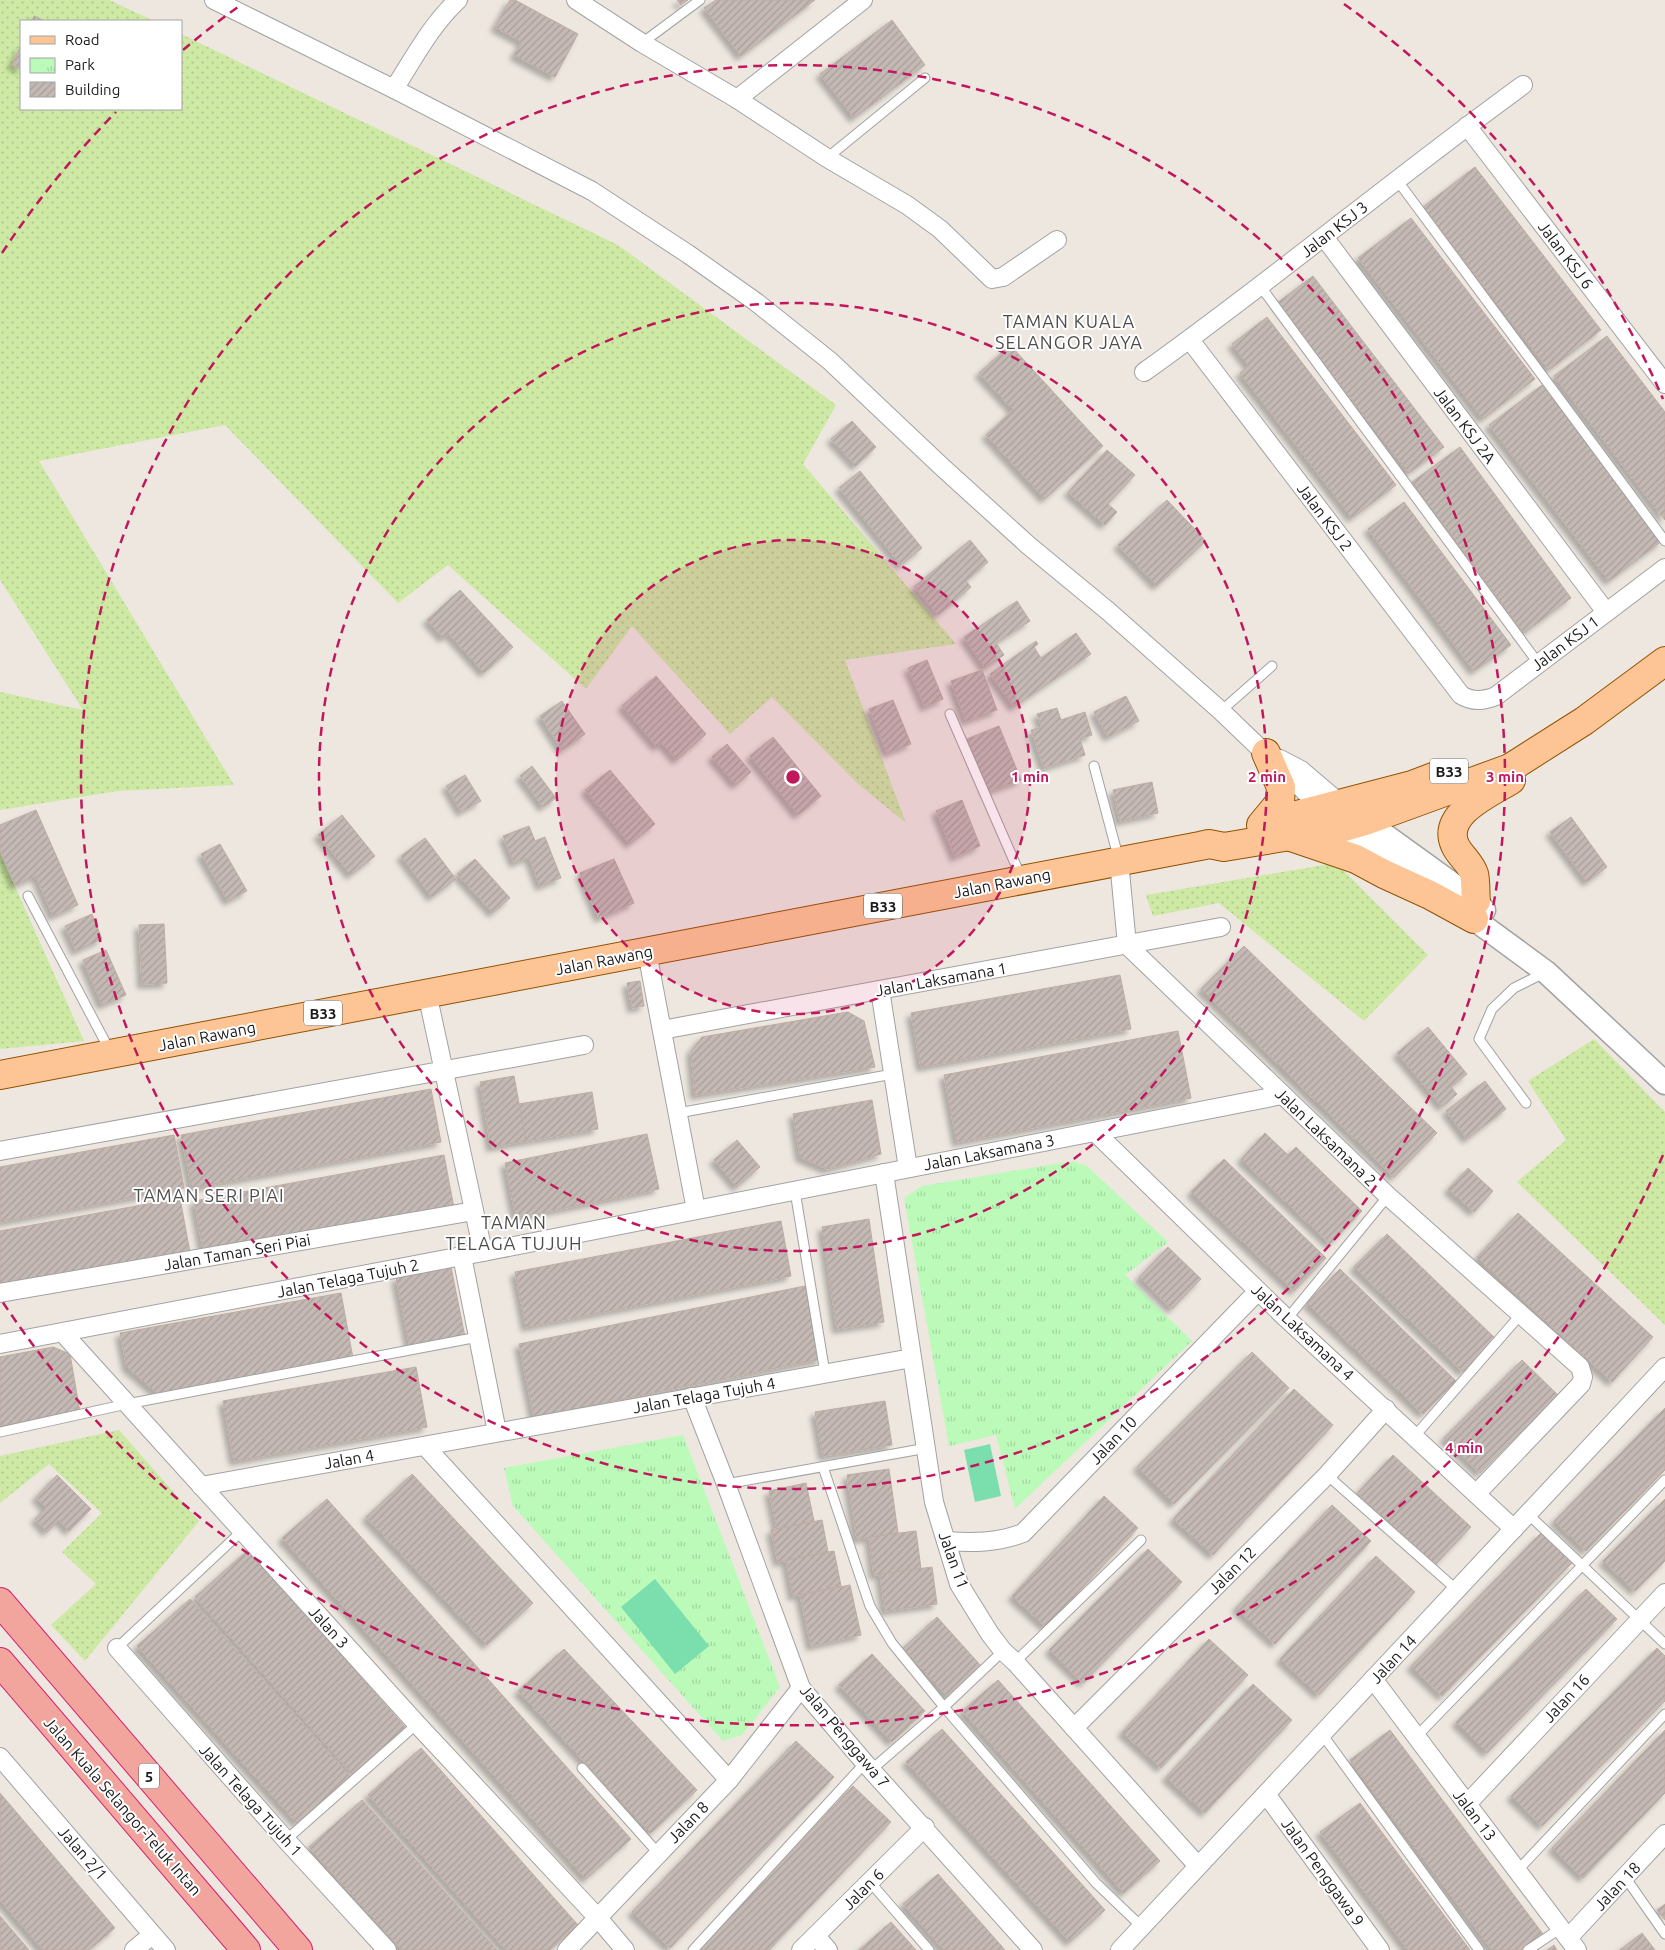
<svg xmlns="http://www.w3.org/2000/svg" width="1665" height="1950" font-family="Ubuntu,sans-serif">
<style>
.grass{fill:url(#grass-dots)}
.park{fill:url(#park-tufts)}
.pitch{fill:#7bdfad}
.building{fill:url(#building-hatch);stroke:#bfaca2;filter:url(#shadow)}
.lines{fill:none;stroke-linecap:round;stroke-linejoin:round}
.service-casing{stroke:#a2a2a2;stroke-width:11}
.minor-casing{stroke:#a2a2a2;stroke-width:20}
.tertiary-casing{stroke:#a2a2a2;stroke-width:25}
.primary-casing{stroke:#925200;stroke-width:30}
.trunk-casing{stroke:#d82073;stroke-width:30}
.service{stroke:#fff;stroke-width:9}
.minor{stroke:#fff;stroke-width:18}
.tertiary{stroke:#fff;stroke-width:22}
.primary{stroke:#fdc595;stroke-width:28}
.trunk{stroke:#f2a59c;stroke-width:28}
.ring{fill:none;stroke:#c2185b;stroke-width:2.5;stroke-dasharray:9 6}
.labels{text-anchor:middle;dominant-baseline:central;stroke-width:4;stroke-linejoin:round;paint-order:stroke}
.shield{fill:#fff;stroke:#5f5f5f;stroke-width:1}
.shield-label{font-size:15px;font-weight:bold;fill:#1b1b1b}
.street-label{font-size:16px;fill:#1b1b1b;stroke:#fff}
.neighbourhood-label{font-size:18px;letter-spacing:1px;fill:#4e4e4e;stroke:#fff}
.centre{fill:#c2185b;stroke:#fff;stroke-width:2.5}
.ring-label{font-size:15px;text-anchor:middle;font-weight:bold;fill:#c2185b;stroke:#fff;stroke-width:4;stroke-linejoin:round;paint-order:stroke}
</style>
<defs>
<pattern id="grass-dots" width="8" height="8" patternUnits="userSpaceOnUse" patternTransform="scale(1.25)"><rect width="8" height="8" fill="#cde9a4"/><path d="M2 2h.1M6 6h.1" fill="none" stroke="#afc78d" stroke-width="1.8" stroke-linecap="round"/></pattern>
<pattern id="park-tufts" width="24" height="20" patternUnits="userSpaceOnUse" patternTransform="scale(1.25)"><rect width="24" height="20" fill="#bcfaba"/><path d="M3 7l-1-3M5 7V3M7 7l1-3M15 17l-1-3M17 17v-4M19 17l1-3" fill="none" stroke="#a1d69f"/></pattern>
<pattern id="building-hatch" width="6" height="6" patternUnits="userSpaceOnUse" patternTransform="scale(1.25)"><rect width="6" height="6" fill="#c4b9b4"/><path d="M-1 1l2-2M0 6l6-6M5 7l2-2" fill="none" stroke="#a89e9a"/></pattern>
<filter id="shadow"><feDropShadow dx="-4.5" dy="4.5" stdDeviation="2.5" flood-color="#0004"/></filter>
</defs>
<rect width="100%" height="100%" fill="#ede7e0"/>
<!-- grass -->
<g class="grass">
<polygon points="0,0 109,0 154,21 21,21 21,109 181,109 181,34 618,245 836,405 803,464 956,644 845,660 906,823 858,784 772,697 730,734 632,626 586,689 448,565 398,603 225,425 39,461 234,785 118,791 0,810 0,692 83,710 0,580"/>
<polygon points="0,853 84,1041 0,1049"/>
<polygon points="1336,863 1428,955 1364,1021 1219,903 1153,916 1146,895"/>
<polygon points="1594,1039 1665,1112 1665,1325 1517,1182 1566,1140 1528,1081"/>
<polygon points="119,1430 199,1521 85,1661 51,1625 96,1584 62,1552 102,1513 49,1464 0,1503 0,1456"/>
</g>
<!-- park -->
<g class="park">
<polygon points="1073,1161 1087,1166 1168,1242 1125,1275 1192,1341 1015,1509 996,1435 949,1446 904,1198 922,1186"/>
<polygon points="683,1435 780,1687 742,1735 723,1741 513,1506 504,1468"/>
</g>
<!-- pitch -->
<g class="pitch">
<polygon points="990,1444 1001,1496 975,1502 964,1450"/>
<polygon points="655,1579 709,1646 675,1674 621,1607"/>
</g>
<!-- building -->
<g class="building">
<polygon points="510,0 515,0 578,34 555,77 514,55 522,42 495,27"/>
<polygon points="677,0 688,0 681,5"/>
<polygon points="716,0 815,0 741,56 704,8"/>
<polygon points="34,16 45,21 32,21"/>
<polygon points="892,20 925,65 854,118 820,74"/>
<polygon points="21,45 21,69 12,65"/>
<polygon points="1475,167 1601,330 1549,370 1423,207"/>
<polygon points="1411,218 1535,379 1483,419 1358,258"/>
<polygon points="1313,276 1444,447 1409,473 1277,303"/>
<polygon points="1267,317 1396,485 1352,518 1240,373 1249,366 1232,344"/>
<polygon points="1607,336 1665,412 1665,520 1554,376"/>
<polygon points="1010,345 1103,446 1045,499 986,435 1013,410 979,373"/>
<polygon points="1542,385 1662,541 1609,581 1489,425"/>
<polygon points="852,421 876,447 856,466 831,439"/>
<polygon points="1460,447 1571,598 1524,633 1412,482"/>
<polygon points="1107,450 1135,475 1108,504 1117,512 1105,525 1068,492"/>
<polygon points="860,471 922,548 901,565 839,488"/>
<polygon points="1167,500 1206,541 1157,586 1118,545"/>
<polygon points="1404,502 1511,645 1474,671 1368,529"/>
<polygon points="970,540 988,562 966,581 971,587 938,615 914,587"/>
<polygon points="460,590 513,647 484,673 449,634 443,638 427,620"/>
<polygon points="1017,601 1030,621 996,643 1004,655 985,668 964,637"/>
<polygon points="1076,633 1091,654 1014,707 990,674 1036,641 1038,644 1034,647 1041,658"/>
<polygon points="927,660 943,699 925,707 908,668"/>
<polygon points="982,670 997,710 966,721 951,681"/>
<polygon points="656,676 706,734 677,760 662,743 657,747 622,706"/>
<polygon points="1126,696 1139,721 1108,737 1094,712"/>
<polygon points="893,700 911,744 887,753 869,709"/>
<polygon points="562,701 585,734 562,750 540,716"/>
<polygon points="1057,708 1061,720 1085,712 1092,735 1080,739 1085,755 1044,768 1031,730 1042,727 1037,714"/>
<polygon points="999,726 1021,780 988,792 967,739"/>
<polygon points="773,737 821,796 798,815 750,756"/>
<polygon points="727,744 751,772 736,785 712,757"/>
<polygon points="532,766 556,798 543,807 520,776"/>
<polygon points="610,770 655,824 630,844 585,790"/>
<polygon points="465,775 481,801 461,812 446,786"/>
<polygon points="1152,782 1158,813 1120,821 1113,790"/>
<polygon points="962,800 980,846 955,857 936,811"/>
<polygon points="36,810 78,905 53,916 36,876 15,885 0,850 0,825"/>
<polygon points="342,815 375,856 351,875 318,835"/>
<polygon points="1571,817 1607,867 1587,882 1550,832"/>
<polygon points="529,826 535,841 545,837 561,878 540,886 529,857 514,863 503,836"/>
<polygon points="425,838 456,879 432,897 401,856"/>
<polygon points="220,844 247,891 228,901 201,854"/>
<polygon points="475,859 510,898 493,913 457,874"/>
<polygon points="614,859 634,903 599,918 580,873"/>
<polygon points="92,914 102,939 76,951 65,926"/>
<polygon points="164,924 167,983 142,984 139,925"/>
<polygon points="1244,946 1437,1133 1394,1177 1201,989"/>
<polygon points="106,950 126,995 102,1005 83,960"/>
<polygon points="1120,975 1131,1029 921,1067 911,1013"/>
<polygon points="640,981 644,1006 632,1008 627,983"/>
<polygon points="848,1012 864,1021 875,1067 695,1095 691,1051 702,1037"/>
<polygon points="1428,1027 1467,1074 1451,1087 1457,1094 1442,1107 1397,1053"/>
<polygon points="1178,1031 1191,1098 957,1142 944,1075"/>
<polygon points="514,1076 526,1141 491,1147 480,1082"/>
<polygon points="1485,1081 1506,1109 1467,1139 1446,1111"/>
<polygon points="431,1089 441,1142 192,1188 181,1135"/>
<polygon points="592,1092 598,1129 526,1141 519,1104"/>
<polygon points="872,1100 881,1154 827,1169 800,1157 793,1114"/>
<polygon points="1265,1133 1288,1155 1296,1147 1362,1211 1330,1244 1241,1159"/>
<polygon points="647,1134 659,1189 516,1218 505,1163"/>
<polygon points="174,1135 184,1188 0,1222 0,1167"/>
<polygon points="737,1140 760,1167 737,1187 714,1160"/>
<polygon points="444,1155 454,1208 204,1254 194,1201"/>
<polygon points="1224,1159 1326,1258 1294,1291 1191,1192"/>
<polygon points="1468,1168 1493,1191 1474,1212 1448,1189"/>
<polygon points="180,1198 190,1252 0,1286 0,1231"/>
<polygon points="1518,1213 1653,1337 1612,1382 1477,1257"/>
<polygon points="869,1219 884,1322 837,1329 822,1227"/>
<polygon points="781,1221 791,1276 526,1327 515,1272"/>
<polygon points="1387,1234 1496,1339 1463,1372 1354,1267"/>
<polygon points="1168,1247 1201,1279 1172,1309 1139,1277"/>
<polygon points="451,1267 465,1337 410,1348 396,1278"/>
<polygon points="1340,1269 1456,1381 1423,1414 1307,1303"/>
<polygon points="805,1286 821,1359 534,1417 519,1344"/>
<polygon points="341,1293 353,1358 158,1394 127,1367 120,1333"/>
<polygon points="53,1347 70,1354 80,1412 0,1426 0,1357"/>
<polygon points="1252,1352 1289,1388 1174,1504 1137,1467"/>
<polygon points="1522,1360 1558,1395 1480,1473 1444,1438"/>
<polygon points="416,1367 427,1427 234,1461 223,1401"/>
<polygon points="1294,1389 1333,1425 1213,1555 1173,1519"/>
<polygon points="885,1401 892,1445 823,1456 815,1412"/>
<polygon points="1665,1408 1665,1470 1586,1551 1554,1521"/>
<polygon points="1393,1455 1471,1527 1435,1565 1357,1493"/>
<polygon points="889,1469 898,1533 857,1539 847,1475"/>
<polygon points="412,1474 533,1603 487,1645 366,1517"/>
<polygon points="57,1475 91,1509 69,1531 59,1520 47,1532 35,1519 46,1508 36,1497"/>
<polygon points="806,1483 814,1521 777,1529 769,1491"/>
<polygon points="1104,1496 1138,1528 1046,1627 1012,1596"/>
<polygon points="327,1499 631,1839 586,1879 282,1538"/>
<polygon points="1665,1499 1665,1561 1635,1591 1603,1561"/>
<polygon points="1332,1505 1371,1541 1275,1644 1236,1608"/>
<polygon points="822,1520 828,1552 778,1562 771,1530"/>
<polygon points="916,1531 921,1569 874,1575 869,1537"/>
<polygon points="1541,1533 1572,1563 1442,1696 1411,1666"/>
<polygon points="1148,1549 1182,1582 1083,1683 1049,1650"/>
<polygon points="248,1550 406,1728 352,1774 195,1597"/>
<polygon points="834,1551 841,1586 793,1596 786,1560"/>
<polygon points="1376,1556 1415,1592 1319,1695 1280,1659"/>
<polygon points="932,1567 937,1604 885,1611 880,1574"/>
<polygon points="850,1585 861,1635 811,1646 800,1595"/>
<polygon points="1586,1589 1617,1619 1487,1753 1456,1722"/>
<polygon points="190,1599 350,1776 297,1823 137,1646"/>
<polygon points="937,1617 982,1667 948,1697 903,1648"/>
<polygon points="1209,1639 1248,1675 1161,1768 1122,1732"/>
<polygon points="1657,1648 1665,1656 1665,1701 1542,1826 1511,1796"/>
<polygon points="564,1649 697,1790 651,1833 518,1691"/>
<polygon points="872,1654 925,1711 892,1742 839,1685"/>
<polygon points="998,1680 1160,1861 1124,1893 962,1711"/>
<polygon points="1253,1684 1292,1720 1205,1813 1166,1777"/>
<polygon points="942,1729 1105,1910 1070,1942 906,1762"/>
<polygon points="1390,1730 1543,1934 1521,1950 1492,1950 1350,1760"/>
<polygon points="1665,1730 1665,1793 1583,1878 1552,1848"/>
<polygon points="796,1741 834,1777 670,1948 632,1912"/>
<polygon points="421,1748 578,1925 550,1950 506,1950 368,1795"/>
<polygon points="853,1786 891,1822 769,1950 697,1950"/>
<polygon points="0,1793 115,1928 89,1950 43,1950 0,1900"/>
<polygon points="362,1800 497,1950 402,1950 309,1847"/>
<polygon points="1360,1803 1470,1950 1408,1950 1320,1832"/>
<polygon points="938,1874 1005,1950 944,1950 903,1904"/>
<polygon points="1665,1904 1665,1920 1657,1910"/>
<polygon points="0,1916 29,1950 0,1950"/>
<polygon points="891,1922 916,1950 859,1950"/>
<polygon points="1642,1933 1655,1950 1620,1950"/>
<polygon points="1554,1945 1557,1950 1547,1950"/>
</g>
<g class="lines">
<defs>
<g id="service">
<polyline points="642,43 700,0"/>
<polyline points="827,158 925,78"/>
<polyline points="1397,180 1665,541"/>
<polyline points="1261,287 1538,663"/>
<polyline points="1221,711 1272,666"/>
<polyline points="950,714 1021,877"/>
<polyline points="1094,766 1119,860"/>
<polyline points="28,896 110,1051"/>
<polyline points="1526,1103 1479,1039 1492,1009 1514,988 1546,972"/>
<polyline points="678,1113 893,1074"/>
<polyline points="795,1191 825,1373"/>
<polyline points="1287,1319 1388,1196"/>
<polyline points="0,1432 127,1404 478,1337"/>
<polyline points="1414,1437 1522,1313"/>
<polyline points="823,1467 870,1606 892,1643 944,1707 1096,1883 1142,1927"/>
<polyline points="1327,1475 1457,1590"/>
<polyline points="726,1484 927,1448"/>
<polyline points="1528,1514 1665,1644"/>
<polyline points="117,1648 242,1531"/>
<polyline points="1015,1662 1141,1540"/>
<polyline points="1322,1734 1479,1950"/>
<polyline points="1417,1736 1665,1480"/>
<polyline points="582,1768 658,1853"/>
<polyline points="871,1770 944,1707 1003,1651"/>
<polyline points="286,1840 417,1724"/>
<polyline points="1517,1871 1665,1714"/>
<polyline points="1625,1877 1665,1934"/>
<polyline points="870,1882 929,1950"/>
<polyline points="693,1950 865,1763"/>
<polyline points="1528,1950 1561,1928"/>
</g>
<g id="minor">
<polyline points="214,0 394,89 592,191 688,254 756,302 830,361 941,466 1028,545 1108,611 1221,711 1322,808"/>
<polyline points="576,0 642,43 737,99 827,158 907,205 940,229 992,279 1003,277 1057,240"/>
<path d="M 394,89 C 414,58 431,25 458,0"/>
<polyline points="737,99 863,0"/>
<polyline points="1467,126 1665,384"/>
<polyline points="1324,237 1606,612"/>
<path d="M 1190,340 L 1461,695 C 1472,702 1484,701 1496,696 L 1665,568"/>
<path d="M 1144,372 C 1273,280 1395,178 1523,85"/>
<polyline points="1280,759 1301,770 1341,804"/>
<polyline points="1119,861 1127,945 1388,1196 1580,1367 1583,1377 1581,1384 1476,1494"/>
<polyline points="647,952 696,1210"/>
<polyline points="880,990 908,1168"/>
<polyline points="427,993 483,1252"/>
<polyline points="662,1030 1221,927"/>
<polyline points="1095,1132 1287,1319 1514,1529"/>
<polyline points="0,1151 584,1045"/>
<polyline points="884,1173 934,1502 959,1584 990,1634 1003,1651 1015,1662 1198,1866"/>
<polyline points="462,1256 497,1432"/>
<polyline points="0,1293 474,1211"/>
<polyline points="63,1333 417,1724 598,1918 625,1950"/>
<polyline points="0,1344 483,1252 1282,1095"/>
<polyline points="692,1397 726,1484 801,1688 865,1763 1033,1950"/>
<polyline points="425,1446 729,1780"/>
<polyline points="201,1486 912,1358"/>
<path d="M 946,1541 C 973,1543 997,1543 1023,1533 L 1258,1291"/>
<polyline points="117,1648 286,1840 387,1950"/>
<polyline points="1373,1679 1577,1950"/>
<polyline points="1074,1728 1327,1475 1386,1409"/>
<polyline points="0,1757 166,1950"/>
<polyline points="1266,1794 1380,1950"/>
<polyline points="1467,1804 1665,1593"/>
<polyline points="816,1936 828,1950"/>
<polyline points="1568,1938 1665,1834"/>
<polyline points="134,1950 152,1935"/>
<polyline points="567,1950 729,1780 801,1688"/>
<polyline points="801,1950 925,1827"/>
<polyline points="1120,1950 1665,1367"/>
</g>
<g id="tertiary">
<polyline points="1354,813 1476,901 1484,910"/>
<polyline points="1334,819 1422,882"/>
<polyline points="1460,909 1546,972 1665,1083"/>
</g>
<g id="primary">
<polyline points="1266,823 1412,785 1441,774"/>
<polyline points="1261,825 1280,802 1281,787 1266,753"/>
<polyline points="1291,837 1356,859 1384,874 1430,895 1474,919"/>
<path d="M 1476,901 C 1475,893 1476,882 1474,874 C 1471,863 1459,855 1455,845 C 1441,814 1490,793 1511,780"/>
<polyline points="0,1075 1200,846 1209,844 1224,847 1344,827 1365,821 1510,768 1584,721 1665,661"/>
</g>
<g id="trunk">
<polyline points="0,1602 298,1950"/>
<polyline points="0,1662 246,1950"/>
</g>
</defs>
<!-- service casing -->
<use href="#service" class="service-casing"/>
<!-- minor casing -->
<use href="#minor" class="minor-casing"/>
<!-- tertiary casing -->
<use href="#tertiary" class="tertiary-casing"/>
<!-- primary casing -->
<use href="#primary" class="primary-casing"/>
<!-- trunk casing -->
<use href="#trunk" class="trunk-casing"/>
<!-- service -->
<use href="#service" class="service"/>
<!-- minor -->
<use href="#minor" class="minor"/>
<!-- tertiary -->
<use href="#tertiary" class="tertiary"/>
<!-- primary -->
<use href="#primary" class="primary"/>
<!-- trunk -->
<use href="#trunk" class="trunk"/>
</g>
<!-- distance rings -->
<circle cx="793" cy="777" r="237" fill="#c2185b" fill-opacity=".12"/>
<g class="ring">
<circle cx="793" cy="777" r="237"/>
<circle cx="793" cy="777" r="474"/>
<circle cx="793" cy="777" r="712"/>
<path d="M1663 1155A949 949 0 0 1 2 1301M2 253A949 949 0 0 1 116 112M183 50A949 949 0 0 1 242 4M1344 4A949 949 0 0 1 1663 399"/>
</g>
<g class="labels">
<!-- shield labels -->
<g class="shield">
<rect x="1430" y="758.5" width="38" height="25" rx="4"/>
<rect x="864" y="893.5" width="38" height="25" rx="4"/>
<rect x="304" y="1000.5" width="38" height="25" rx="4"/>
<rect x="139" y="1763.5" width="20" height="25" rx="4"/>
</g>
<g class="shield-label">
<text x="1449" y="771">B33</text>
<text x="883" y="906">B33</text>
<text x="323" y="1013">B33</text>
<text x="149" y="1776">5</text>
</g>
<!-- street labels -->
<g class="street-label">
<text transform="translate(1334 229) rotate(-38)">Jalan KSJ 3</text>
<text transform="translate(1566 255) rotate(53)">Jalan KSJ 6</text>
<text transform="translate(1465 425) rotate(53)">Jalan KSJ 2A</text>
<text transform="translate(1325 517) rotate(53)">Jalan KSJ 2</text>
<text transform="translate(1565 643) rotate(-37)">Jalan KSJ 1</text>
<text transform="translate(1002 883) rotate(-11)">Jalan Rawang</text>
<text transform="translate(604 960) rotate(-11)">Jalan Rawang</text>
<text transform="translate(941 979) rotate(-10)">Jalan Laksamana 1</text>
<text transform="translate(207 1036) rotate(-11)">Jalan Rawang</text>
<text transform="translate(1326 1137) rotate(44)">Jalan Laksamana 2</text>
<text transform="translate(989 1152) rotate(-11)">Jalan Laksamana 3</text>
<text transform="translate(237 1252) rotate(-10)">Jalan Taman Seri Piai</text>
<text transform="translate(348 1278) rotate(-11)">Jalan Telaga Tujuh 2</text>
<text transform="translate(1303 1332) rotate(43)">Jalan Laksamana 4</text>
<text transform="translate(704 1395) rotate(-10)">Jalan Telaga Tujuh 4</text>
<text transform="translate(1113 1440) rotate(-46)">Jalan 10</text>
<text transform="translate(349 1459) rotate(-10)">Jalan 4</text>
<text transform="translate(954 1560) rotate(70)">Jalan 11</text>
<text transform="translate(1232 1570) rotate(-45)">Jalan 12</text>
<text transform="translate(329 1627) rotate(48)">Jalan 3</text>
<text transform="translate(1393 1659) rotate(-47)">Jalan 14</text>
<text transform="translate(1566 1698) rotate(-47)">Jalan 16</text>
<text transform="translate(845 1736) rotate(50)">Jalan Penggawa 7</text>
<text transform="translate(251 1800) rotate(48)">Jalan Telaga Tujuh 1</text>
<text transform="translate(123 1806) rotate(49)">Jalan Kuala Selangor-Teluk Intan</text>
<text transform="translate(1475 1815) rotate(53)">Jalan 13</text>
<text transform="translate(688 1822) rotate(-46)">Jalan 8</text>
<text transform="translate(83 1853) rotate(49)">Jalan 2/1</text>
<text transform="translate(1323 1872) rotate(54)">Jalan Penggawa 9</text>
<text transform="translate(1617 1886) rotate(-47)">Jalan 18</text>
<text transform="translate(863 1889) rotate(-45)">Jalan 6</text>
</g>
<!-- neighbourhood labels -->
<g class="neighbourhood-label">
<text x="1069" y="321">TAMAN KUALA<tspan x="1069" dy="21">SELANGOR JAYA</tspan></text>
<text x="209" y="1195">TAMAN SERI PIAI</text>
<text x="514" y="1222">TAMAN<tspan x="514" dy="21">TELAGA TUJUH</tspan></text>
</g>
</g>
<circle cx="793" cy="777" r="8" class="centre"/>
<g class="ring-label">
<text x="1030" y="782">1 min</text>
<text x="1267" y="782">2 min</text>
<text x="1505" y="782">3 min</text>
<text x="1464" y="1453">4 min</text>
</g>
<!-- legend -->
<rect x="20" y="20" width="162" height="90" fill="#ffffff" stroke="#a4a4a4"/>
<rect x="30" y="36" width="25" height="8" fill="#fdc595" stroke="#a4a4a4"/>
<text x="65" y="45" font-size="15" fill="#1b1b1b">Road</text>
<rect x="30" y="58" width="25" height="15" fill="url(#park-tufts)" stroke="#a4a4a4"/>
<text x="65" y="70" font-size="15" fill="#1b1b1b">Park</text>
<rect x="30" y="82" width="25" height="15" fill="url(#building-hatch)" stroke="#a4a4a4"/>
<text x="65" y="95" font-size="15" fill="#1b1b1b">Building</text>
</svg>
